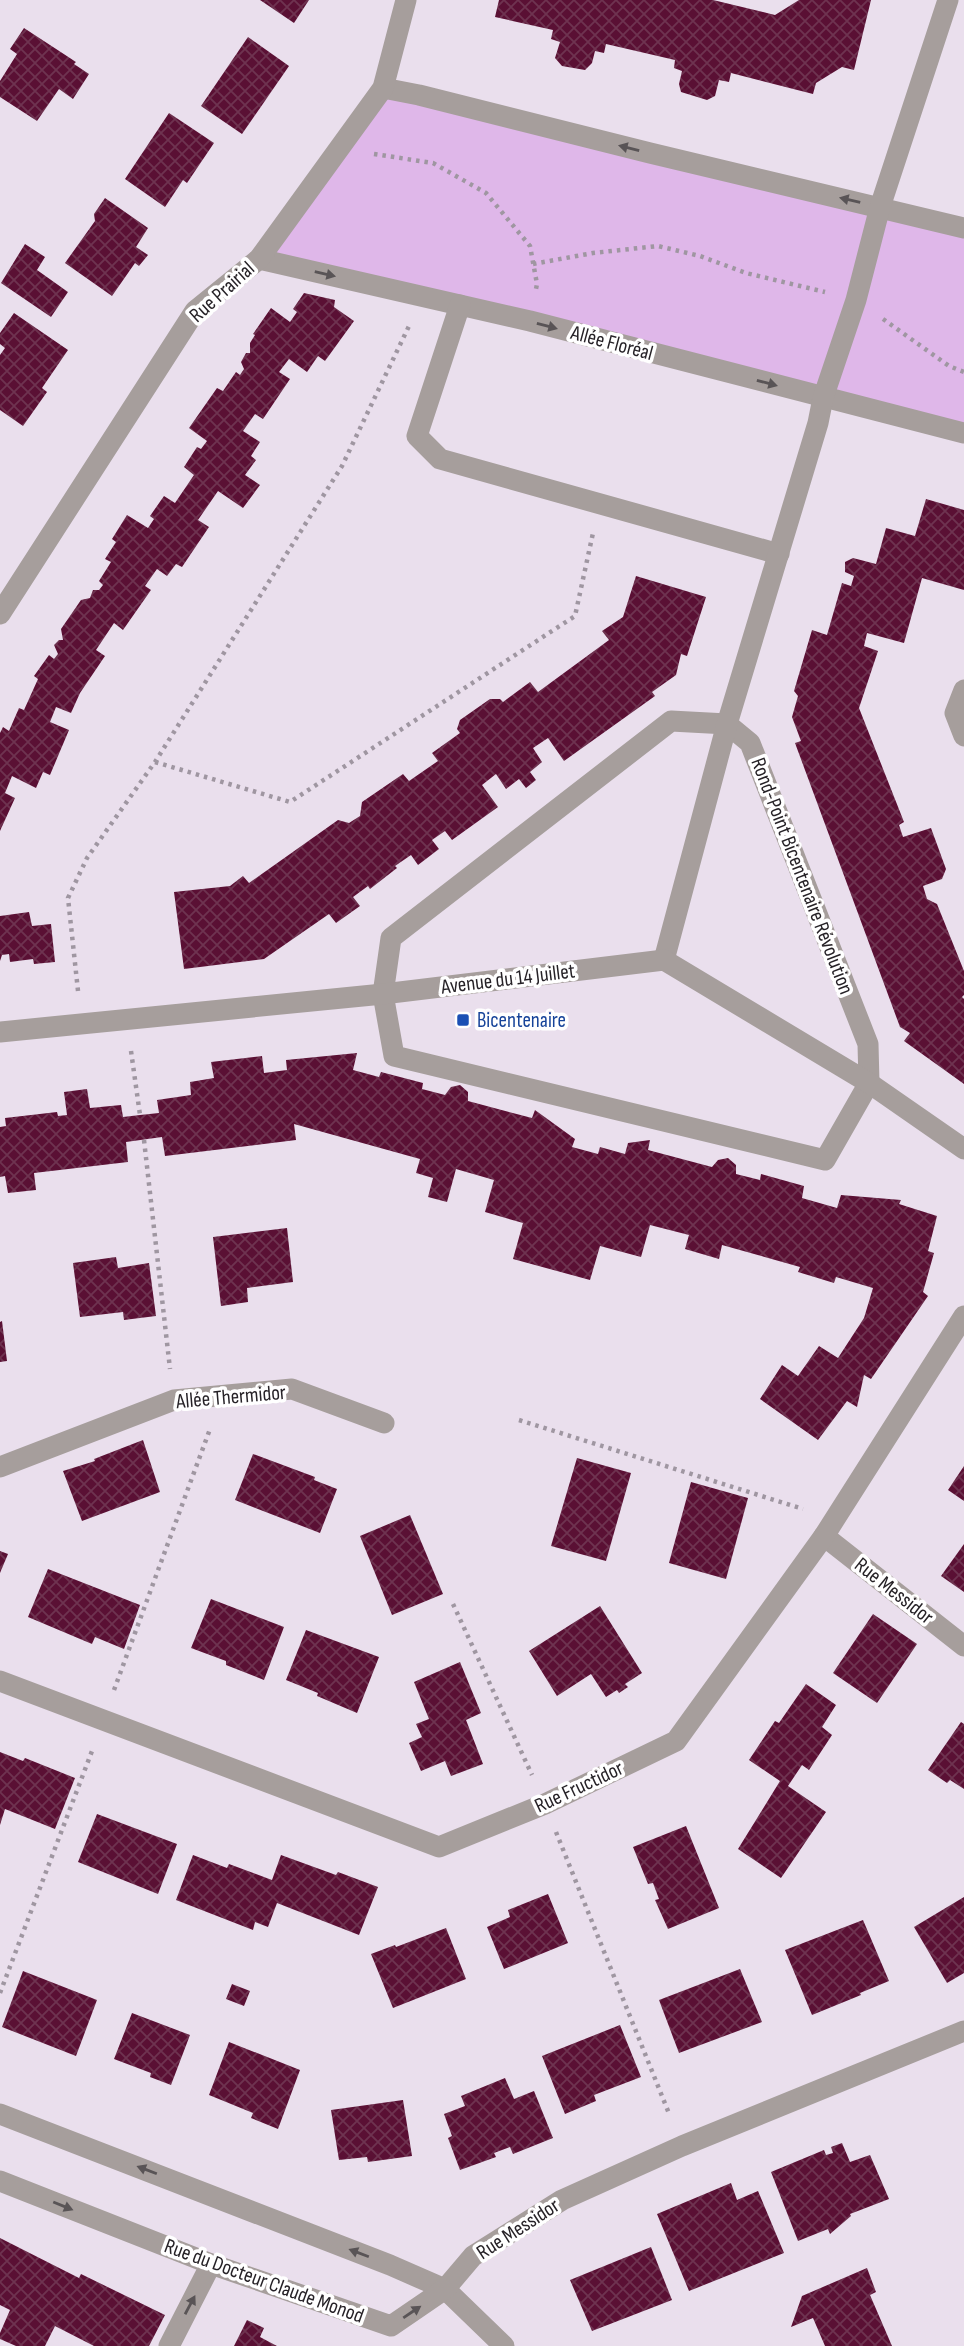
<svg xmlns="http://www.w3.org/2000/svg" width="964" height="2346" font-family="'Sofia Sans Condensed',sans-serif">
<style>
.green{fill:#dfb7e9}
.building{fill:url(#building-cross-hatch)}
.lines{fill:none;stroke-linecap:round;stroke-linejoin:round}
.path{stroke:#9f96a1;stroke-width:4.5;stroke-dasharray:3.5 5;stroke-linecap:butt}
.lane{stroke:#a69e9c;stroke-width:21}
.street{stroke:#a69e9c;stroke-width:21}
.oneway{fill:#595456}
.transit-dot{fill:#1a4fb4;stroke:#fff;stroke-width:2.5}
.labels{text-anchor:middle;dominant-baseline:central;stroke-width:7;stroke-linejoin:round;paint-order:stroke}
.street-label{font-size:21px;fill:#262227;stroke:#fff}
.transit-label{font-size:21px;fill:#164399;stroke:#fff;text-anchor:start}
</style>
<defs>
<pattern id="building-cross-hatch" width="8" height="8" patternUnits="userSpaceOnUse" patternTransform="scale(1.75)"><rect width="8" height="8" fill="#5a1034"/><path d="M0 0l8 8M0 8l8-8" fill="none" stroke="#6e3350"/></pattern>
</defs>
<rect width="100%" height="100%" fill="#eadfed"/>
<!-- green -->
<polygon class="green" points="383,88 964,228 964,433 259,259"/>
<!-- building -->
<g class="building">
<polygon points="260,0 309,0 294,23"/>
<polygon points="499,0 713,0 775,15 799,0 871,0 854,70 842,67 816,83 813,94 731,73 729,82 719,80 715,96 707,100 681,92 679,84 682,71 674,68 675,60 606,44 604,53 595,51 592,63 585,70 562,66 555,58 560,42 551,39 553,30 495,17"/>
<polygon points="24,28 76,62 74,64 89,74 73,99 59,89 37,121 0,97 0,81 17,54 10,49"/>
<polygon points="248,37 289,66 242,134 201,106"/>
<polygon points="169,113 214,143 187,183 183,180 165,207 125,179"/>
<polygon points="105,198 148,228 136,247 148,255 139,266 135,263 112,296 65,263 95,221 94,214"/>
<polygon points="25,244 45,257 37,270 68,292 51,317 1,283"/>
<polygon points="304,293 335,300 334,307 354,321 325,361 318,356 307,372 289,359 279,372 290,379 263,419 255,414 243,431 260,442 251,456 256,460 245,475 260,485 243,508 218,491 198,520 209,527 182,567 176,564 167,576 157,569 145,586 151,590 123,630 114,623 96,650 105,656 80,693 71,713 56,707 50,722 69,730 50,775 43,772 36,788 12,776 5,793 15,798 0,831 0,733 3,727 9,731 19,708 24,710 38,679 34,676 49,655 54,659 58,654 54,645 59,640 63,640 61,629 81,600 90,598 93,590 99,590 103,585 99,581 111,562 105,559 116,542 112,539 127,515 148,528 154,519 150,516 164,496 175,503 194,475 184,467 197,447 201,449 207,441 189,428 217,388 223,391 236,372 240,375 244,369 241,362 246,353 250,353 250,343 255,335 253,334 271,308 290,322 297,312 293,309"/>
<polygon points="14,313 68,350 42,388 47,392 23,426 0,410 0,355 5,348 0,344 0,333"/>
<polygon points="926,499 964,510 964,590 922,578 904,643 867,633 864,646 878,651 859,708 904,822 899,825 903,837 931,828 946,869 942,879 923,886 927,899 937,904 964,971 964,995 962,997 964,999 964,1084 904,1041 910,1033 900,1027 795,743 801,741 792,717 798,696 794,691 812,630 827,635 842,583 851,586 854,576 845,572 845,562 853,558 876,564 886,528 915,536"/>
<polygon points="636,576 706,597 687,656 681,654 676,675 652,692 655,696 564,761 548,738 533,748 542,762 530,772 536,780 526,788 519,779 506,789 496,774 482,785 498,807 452,840 445,831 432,840 439,849 418,865 411,855 395,866 397,868 370,889 368,886 353,897 360,906 336,923 329,914 264,959 184,969 174,892 230,886 243,876 249,883 338,820 349,823 360,816 362,802 403,774 409,781 438,761 432,753 460,733 457,729 460,720 490,699 500,699 503,702 530,682 538,692 609,640 602,631 623,617"/>
<polygon points="29,912 32,926 51,924 55,962 34,964 33,959 10,962 9,954 2,955 0,961 0,916"/>
<polygon points="357,1053 353,1070 379,1077 381,1072 423,1083 422,1089 445,1095 451,1087 460,1085 468,1092 468,1101 532,1118 535,1110 575,1139 572,1147 598,1154 600,1147 625,1154 628,1143 650,1140 648,1150 712,1167 718,1160 728,1158 736,1165 736,1174 760,1180 761,1174 804,1186 802,1198 837,1208 841,1195 901,1200 899,1204 937,1216 928,1251 934,1253 923,1292 928,1296 871,1379 864,1375 857,1407 847,1401 818,1440 760,1399 782,1365 798,1376 819,1346 838,1358 864,1318 873,1288 836,1277 834,1283 798,1272 800,1267 722,1245 719,1259 685,1249 689,1235 650,1225 641,1257 600,1246 590,1280 513,1259 523,1223 485,1212 494,1180 456,1169 447,1202 428,1197 433,1178 416,1173 420,1159 294,1124 296,1140 165,1156 162,1137 126,1142 128,1162 34,1173 36,1190 8,1193 5,1176 0,1177 0,1127 6,1126 5,1118 57,1112 58,1116 67,1115 64,1092 87,1089 90,1108 121,1105 123,1117 140,1115 159,1113 157,1100 191,1095 190,1082 214,1078 211,1062 262,1056 264,1073 287,1070 286,1060"/>
<polygon points="287,1228 293,1282 247,1288 248,1302 221,1306 213,1237"/>
<polygon points="116,1257 118,1268 149,1263 156,1316 124,1320 123,1312 80,1317 73,1263"/>
<polygon points="2,1321 7,1361 0,1362 0,1322"/>
<polygon points="143,1440 160,1492 82,1521 63,1471 95,1461 94,1459"/>
<polygon points="253,1454 315,1477 314,1480 337,1489 320,1533 235,1500"/>
<polygon points="577,1458 631,1473 606,1561 551,1546"/>
<polygon points="964,1466 964,1501 948,1490"/>
<polygon points="691,1482 748,1498 726,1579 669,1563"/>
<polygon points="410,1515 443,1594 392,1615 360,1536"/>
<polygon points="964,1544 964,1592 941,1576"/>
<polygon points="0,1551 8,1554 0,1573"/>
<polygon points="48,1569 140,1605 124,1649 95,1637 92,1644 28,1617"/>
<polygon points="211,1599 284,1627 264,1680 226,1665 226,1661 191,1648"/>
<polygon points="600,1606 642,1673 625,1684 628,1687 619,1693 617,1690 606,1697 591,1674 557,1696 529,1651"/>
<polygon points="873,1614 917,1644 877,1703 833,1673"/>
<polygon points="306,1630 379,1657 357,1713 317,1696 318,1693 286,1680"/>
<polygon points="460,1662 481,1713 466,1720 483,1764 451,1776 445,1761 421,1771 409,1743 422,1737 416,1724 429,1719 414,1682"/>
<polygon points="806,1684 836,1705 822,1727 832,1735 809,1770 802,1765 788,1786 826,1812 781,1878 738,1849 780,1781 749,1760 775,1721 779,1723"/>
<polygon points="961,1722 964,1724 964,1789 950,1780 947,1783 928,1770"/>
<polygon points="0,1752 23,1761 25,1758 75,1778 55,1829 5,1809 0,1825"/>
<polygon points="97,1814 177,1844 158,1894 78,1862"/>
<polygon points="686,1826 719,1908 668,1929 655,1900 659,1899 653,1883 648,1884 633,1847"/>
<polygon points="193,1855 227,1868 229,1864 272,1880 281,1855 336,1875 338,1872 378,1887 359,1935 277,1903 268,1927 255,1922 253,1930 176,1900"/>
<polygon points="548,1894 568,1943 504,1969 487,1927 510,1917 508,1910"/>
<polygon points="964,1897 964,1973 947,1983 914,1927"/>
<polygon points="863,1920 889,1981 860,1993 861,1995 812,2015 785,1950"/>
<polygon points="446,1928 466,1979 393,2008 371,1954 395,1945 396,1947"/>
<polygon points="740,1969 762,2022 679,2053 659,2000"/>
<polygon points="23,1971 97,2000 76,2056 2,2027"/>
<polygon points="232,1984 250,1991 244,2006 226,1999"/>
<polygon points="132,2013 190,2035 171,2085 150,2077 151,2073 114,2059"/>
<polygon points="620,2025 641,2077 594,2095 596,2101 565,2114 542,2056"/>
<polygon points="229,2042 300,2070 278,2129 251,2118 253,2113 209,2095"/>
<polygon points="505,2078 514,2099 534,2091 553,2138 513,2154 510,2147 494,2153 496,2157 460,2170 448,2138 452,2136 444,2114 465,2106 461,2096"/>
<polygon points="403,2100 412,2156 368,2162 367,2157 339,2160 331,2110"/>
<polygon points="842,2143 850,2162 870,2155 889,2199 850,2214 851,2216 830,2234 828,2229 798,2241 771,2172 824,2150 826,2155 833,2153 831,2147"/>
<polygon points="731,2183 737,2200 758,2191 784,2253 689,2291 657,2214"/>
<polygon points="0,2238 79,2278 81,2274 165,2315 149,2346 94,2346 55,2326 45,2346 16,2346 0,2339 0,2333 10,2310 0,2305"/>
<polygon points="651,2247 672,2300 592,2331 570,2280"/>
<polygon points="867,2268 876,2292 870,2295 892,2346 825,2346 813,2318 791,2327 802,2296"/>
<polygon points="247,2320 264,2328 260,2337 277,2346 234,2346"/>
</g>
<g class="lines">
<!-- path -->
<g class="path">
<polyline points="374,154 433,163 486,193 530,246 537,284 536,289"/>
<polyline points="533,264 593,253 658,246 700,256 746,273 825,292"/>
<polyline points="883,319 949,366 964,372"/>
<polyline points="155,762 290,802 575,616 593,533"/>
<polyline points="78,991 68,898 87,858 155,762 342,466 409,326"/>
<polyline points="131,1051 140,1115"/>
<polyline points="144,1140 170,1369"/>
<polyline points="519,1420 803,1509"/>
<polyline points="453,1604 532,1775"/>
<polyline points="114,1690 210,1429"/>
<polyline points="556,1832 670,2116"/>
<polyline points="0,1993 92,1751"/>
</g>
<!-- lane -->
<polygon class="lane" points="671,721 727,724 750,743 868,1044 869,1083 825,1160 394,1056 383,994 391,938"/>
<!-- street -->
<g class="street">
<polyline points="383,88 419,95 650,153 964,228"/>
<polyline points="259,259 530,321 964,433"/>
<polyline points="460,305 417,436 440,459 779,554"/>
<polyline points="0,614 195,311 259,259 383,88 406,0"/>
<polyline points="964,690 955,713 964,736"/>
<polyline points="664,960 727,724 818,423 823,398 856,300 880,207 948,0"/>
<polyline points="0,1032 383,994 664,960 869,1083 964,1149"/>
<polyline points="0,1467 174,1400 292,1389 384,1423"/>
<polyline points="824,1536 964,1646"/>
<polyline points="0,1681 439,1847 545,1804 676,1741 824,1536 964,1316"/>
<polyline points="0,2114 390,2265 445,2289 504,2346"/>
<polyline points="0,2181 211,2264 391,2326 445,2289 473,2256 562,2200 682,2146 964,2031"/>
<polyline points="169,2346 211,2264"/>
</g>
</g>
<!-- one-way arrows -->
<defs><path id="oneway-solid" d="M-6-.8H1V-3.2L6.5 0L1 3.2V.8H-6Z" transform="scale(1.75)"/></defs>
<g class="oneway">
<use href="#oneway-solid" transform="translate(629 148) rotate(-166)"/>
<use href="#oneway-solid" transform="translate(850 200) rotate(-167)"/>
<use href="#oneway-solid" transform="translate(325 274) rotate(13)"/>
<use href="#oneway-solid" transform="translate(547 326) rotate(15)"/>
<use href="#oneway-solid" transform="translate(767 383) rotate(15)"/>
<use href="#oneway-solid" transform="translate(147 2170) rotate(-159)"/>
<use href="#oneway-solid" transform="translate(63 2206) rotate(22)"/>
<use href="#oneway-solid" transform="translate(359 2253) rotate(-159)"/>
<use href="#oneway-solid" transform="translate(190 2305) rotate(-62)"/>
<use href="#oneway-solid" transform="translate(412 2312) rotate(-34)"/>
</g>
<!-- markers -->
<rect class="transit-dot" x="456" y="1013" width="14" height="14" rx="3.5"/>
<g class="labels">
<!-- street labels -->
<g class="street-label">
<text transform="translate(222 292) rotate(-42)">Rue Prairial</text>
<text transform="translate(612 343) rotate(15)">Allée Floréal</text>
<text transform="translate(802 876) rotate(69)">Rond-Point Bicentenaire Révolution</text>
<text transform="translate(508 979) rotate(-7)">Avenue du 14 Juillet</text>
<text transform="translate(231 1397) rotate(-5)">Allée Thermidor</text>
<text transform="translate(894 1591) rotate(38)">Rue Messidor</text>
<text transform="translate(579 1787) rotate(-25)">Rue Fructidor</text>
<text transform="translate(518 2229) rotate(-33)">Rue Messidor</text>
<text transform="translate(264 2281) rotate(20)">Rue du Docteur Claude Monod</text>
</g>
<!-- transit labels -->
<g class="transit-label">
<text x="477" y="1020">Bicentenaire</text>
</g>
</g>
</svg>
